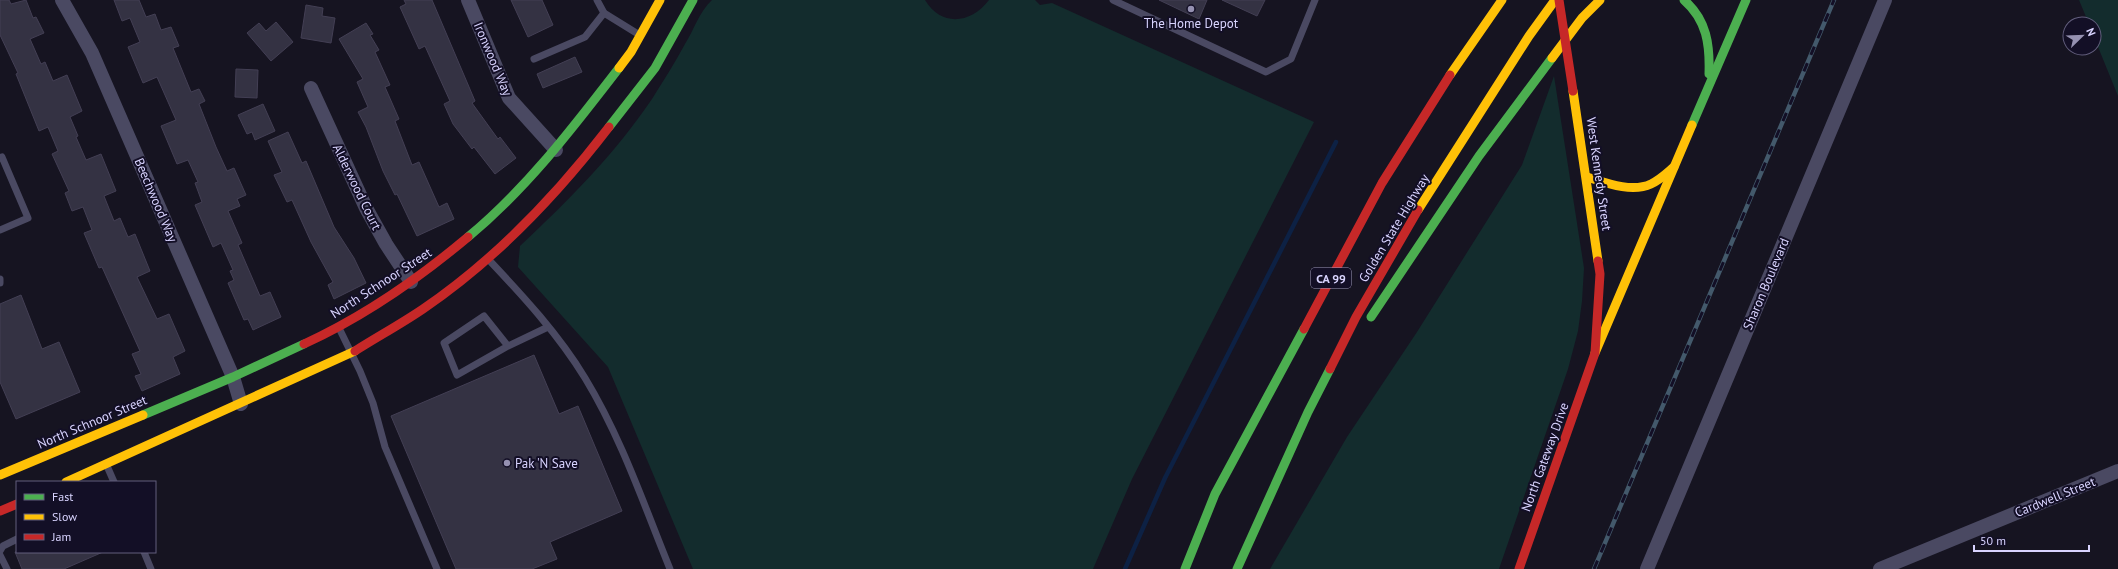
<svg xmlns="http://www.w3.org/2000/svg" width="2118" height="569" font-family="'PT Sans',sans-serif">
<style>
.green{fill:#132c2d}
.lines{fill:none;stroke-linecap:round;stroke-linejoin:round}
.stream{stroke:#0d2144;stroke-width:4.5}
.building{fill:#343243;stroke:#433f54}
.lane{stroke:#4a4962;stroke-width:7}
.street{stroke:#4a4962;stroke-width:14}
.fast{stroke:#4caf50;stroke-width:9}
.slow{stroke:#ffc107;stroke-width:9}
.jam{stroke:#c62828;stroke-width:9}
.rail-casing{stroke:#43596b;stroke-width:4.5}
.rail{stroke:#130f26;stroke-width:3;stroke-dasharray:9;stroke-linecap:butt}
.jam-bridge{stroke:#c62828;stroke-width:9}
.poi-dot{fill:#9591b1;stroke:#130f26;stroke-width:1.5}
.labels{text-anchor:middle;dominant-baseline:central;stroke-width:4;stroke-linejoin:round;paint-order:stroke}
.shield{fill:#130f26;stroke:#9e99be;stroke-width:1}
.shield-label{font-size:12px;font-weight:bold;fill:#d9d4ff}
.poi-label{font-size:13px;fill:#d9d4ff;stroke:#130f26}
.street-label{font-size:13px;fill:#d9d4ff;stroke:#130f26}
</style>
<rect width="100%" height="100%" fill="#161421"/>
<!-- green -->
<g class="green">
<path d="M 712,0 L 925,0 C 941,27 971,24 989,0 L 1035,0 L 1040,5 L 1052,3 L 1314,122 L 1132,479 L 1093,569 L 693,569 L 608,367 L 518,267 L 520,246 C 570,199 613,156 652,99 C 663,81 675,63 685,44 C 694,30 699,12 712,0 Z"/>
<polygon points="2079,0 2118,0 2118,96 2094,37 2094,24 2089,24"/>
<polygon points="1554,76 1584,268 1582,301 1578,331 1568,369 1499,569 1270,569 1347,437 1417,332 1522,165"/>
</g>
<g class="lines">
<!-- stream -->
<polyline class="stream" points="1125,569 1165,478 1336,142"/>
</g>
<!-- building -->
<g class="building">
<polygon points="0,0 9,0 11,4 26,0 33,18 36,17 44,33 30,39 41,64 45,62 53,81 67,75 82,111 70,117 78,136 76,137 86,160 101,154 116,191 104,196 114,221 120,218 128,237 135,234 150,271 137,277 157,319 169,314 185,351 173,357 180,374 142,391 135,376 141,374 132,354 140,351 102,267 99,268 84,233 92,230 83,207 72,211 65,193 69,191 52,154 58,151 48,127 39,131 16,74 18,73 0,35"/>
<polygon points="114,0 139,0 146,17 155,14 161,30 171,27 179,46 173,48 191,92 199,89 205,101 199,104 216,147 227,171 234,168 246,195 237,199 240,206 228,211 242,243 238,245 260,296 270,292 281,317 253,330 248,319 244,320 228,283 234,280 230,271 233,270 221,243 213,247 195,205 202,202 195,183 198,182 188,160 177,164 161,126 176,120 157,77 143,83 128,47 140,42 130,18 122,21"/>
<polygon points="404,0 432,0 475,101 472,103 498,139 500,137 516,158 495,174 474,147 472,149 453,124 444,104 450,101 425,46 419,49 400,7 406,4"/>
<polygon points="511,0 542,0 553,25 528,37"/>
<polygon points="1159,0 1207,0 1199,19"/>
<polygon points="1222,0 1265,0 1257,16"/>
<polygon points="306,5 323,8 322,16 335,18 331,43 301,38"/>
<polygon points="276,22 293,42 271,61 247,33 259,23 266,31"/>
<polygon points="366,23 373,34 370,35 379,50 375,52 390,85 385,87 399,119 395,121 412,165 419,162 439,207 447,203 454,219 417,236 397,194 395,195 383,171 366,127 358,112 368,107 357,82 363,79 339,39"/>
<polygon points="575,57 582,72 543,88 537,74"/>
<polygon points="236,69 258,70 257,98 235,97"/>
<polygon points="263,104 275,131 255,140 252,132 247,134 238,115"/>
<polygon points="288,132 302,163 306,161 334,227 354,258 366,283 334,299 328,285 333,282 311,242 292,200 287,202 274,175 282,172 268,141"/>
<polygon points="21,295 42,349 59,342 80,392 16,419 0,382 0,304"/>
<polygon points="534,355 559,414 578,406 622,511 550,542 557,559 532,569 456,569 391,416"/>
<polygon points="15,552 103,552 64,569 22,569"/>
</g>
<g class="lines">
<!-- lane -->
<g class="lane">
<polyline points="597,0 604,13 638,34"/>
<polyline points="1113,0 1266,72 1291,59 1315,0"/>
<polyline points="534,59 585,37 604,13"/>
<polyline points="0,158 2,157 28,218 0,230"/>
<path d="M 489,260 C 523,296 559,335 585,378 C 621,437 644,505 670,569"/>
<polyline points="0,279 0,283"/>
<polyline points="340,330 360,371 373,403 385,447 437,569"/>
<polyline points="508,346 457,375 444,343 484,316 508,346 548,327"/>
<polyline points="107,466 114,482"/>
<polyline points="0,551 3,546 17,539"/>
<polyline points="144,552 151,569"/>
<polyline points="0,555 7,569"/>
</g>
<!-- street -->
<g class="street">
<polyline points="62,0 92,53 233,377 241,404"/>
<polyline points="468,0 509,98 556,150"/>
<polyline points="311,88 366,208 386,244 411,282"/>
<polyline points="1647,569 1885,0"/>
<polyline points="1880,569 2118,471"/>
</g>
<!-- fast -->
<g class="fast">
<path d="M 1684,0 C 1707,20 1710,45 1709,74"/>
<polyline points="1692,125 1746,0"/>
<polyline points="609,127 655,68 693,0"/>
<path d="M 468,237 C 527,188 572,129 619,68"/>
<polyline points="1371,317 1479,156 1552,58"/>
<polyline points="143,415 233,377 304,344"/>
<polyline points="1185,569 1215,494 1304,329"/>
<polyline points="1237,569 1308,412 1330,369"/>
</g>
<!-- slow -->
<g class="slow">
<polyline points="1552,58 1582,18 1600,0"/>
<polyline points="619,68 631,52 660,0"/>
<polyline points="1450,75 1502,0"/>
<polyline points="1573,91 1598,261"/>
<path d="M 1587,177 C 1606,183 1632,193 1651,184 C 1660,180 1667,173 1674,167"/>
<polyline points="1418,210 1529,36 1555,0"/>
<polyline points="1595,353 1692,125"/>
<polyline points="0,475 143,415"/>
<polyline points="66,482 355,351"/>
</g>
<!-- jam -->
<g class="jam">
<polyline points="1304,329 1382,183 1450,75"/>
<path d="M 304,344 C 363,317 418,279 468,237"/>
<path d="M 355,351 C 377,337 401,324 423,309 C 495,260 556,196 609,127"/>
<polyline points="1330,369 1356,317 1418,210"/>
<polyline points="0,511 17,504"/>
<polyline points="1519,569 1595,353 1600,274 1598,261"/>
</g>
<defs>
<polyline id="rail" points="1594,569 1834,0"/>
</defs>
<!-- rail casing -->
<use href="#rail" class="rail-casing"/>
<!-- rail -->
<use href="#rail" class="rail"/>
<!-- jam-bridge -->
<polyline class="jam-bridge" points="1559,0 1573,91"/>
</g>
<!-- markers -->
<g class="poi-dot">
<circle cx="1191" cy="9" r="4"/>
<circle cx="507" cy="463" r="4"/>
</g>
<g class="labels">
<!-- shield labels -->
<rect class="shield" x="1311" y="268" width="40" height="20" rx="3"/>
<g class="shield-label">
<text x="1331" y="278">CA 99</text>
</g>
<!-- poi labels -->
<g class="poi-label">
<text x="1191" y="23">The Home Depot</text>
<text x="515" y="463" text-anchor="start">Pak 'N Save</text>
</g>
<!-- street labels -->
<g class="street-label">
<text transform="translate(493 59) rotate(67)">Ironwood Way</text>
<text transform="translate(1599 174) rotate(82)">West Kennedy Street</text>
<text transform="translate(357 187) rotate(64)">Alderwood Court</text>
<text transform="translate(156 200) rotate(67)">Beechwood Way</text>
<text transform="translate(1394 228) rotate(-59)">Golden State Highway</text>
<text transform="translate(381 283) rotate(-33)">North Schnoor Street</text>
<text transform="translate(1766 284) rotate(-67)">Sharon Boulevard</text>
<text transform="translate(92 422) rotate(-23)">North Schnoor Street</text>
<text transform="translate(1545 457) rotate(-70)">North Gateway Drive</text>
<text transform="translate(2055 497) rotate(-22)">Cardwell Street</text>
</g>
</g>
<!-- legend -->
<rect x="16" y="481" width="140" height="72" fill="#130f26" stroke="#625e7d"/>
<rect x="24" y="494" width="20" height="6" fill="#4caf50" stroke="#625e7d"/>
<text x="52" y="501" font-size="12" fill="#d9d4ff">Fast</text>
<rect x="24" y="514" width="20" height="6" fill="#ffc107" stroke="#625e7d"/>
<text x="52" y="521" font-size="12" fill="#d9d4ff">Slow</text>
<rect x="24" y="534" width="20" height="6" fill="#c62828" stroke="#625e7d"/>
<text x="52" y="541" font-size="12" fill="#d9d4ff">Jam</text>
<!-- north arrow -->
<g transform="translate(2082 36) rotate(67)"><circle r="19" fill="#130f26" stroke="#625e7d"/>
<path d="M0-3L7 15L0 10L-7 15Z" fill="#9591b1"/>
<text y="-6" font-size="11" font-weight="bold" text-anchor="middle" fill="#d9d4ff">N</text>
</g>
<!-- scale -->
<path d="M1974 545v6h115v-6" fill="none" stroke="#d9d4ff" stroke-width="2"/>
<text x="1980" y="545" font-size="12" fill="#d9d4ff" stroke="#130f26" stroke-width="3" paint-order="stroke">50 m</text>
</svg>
